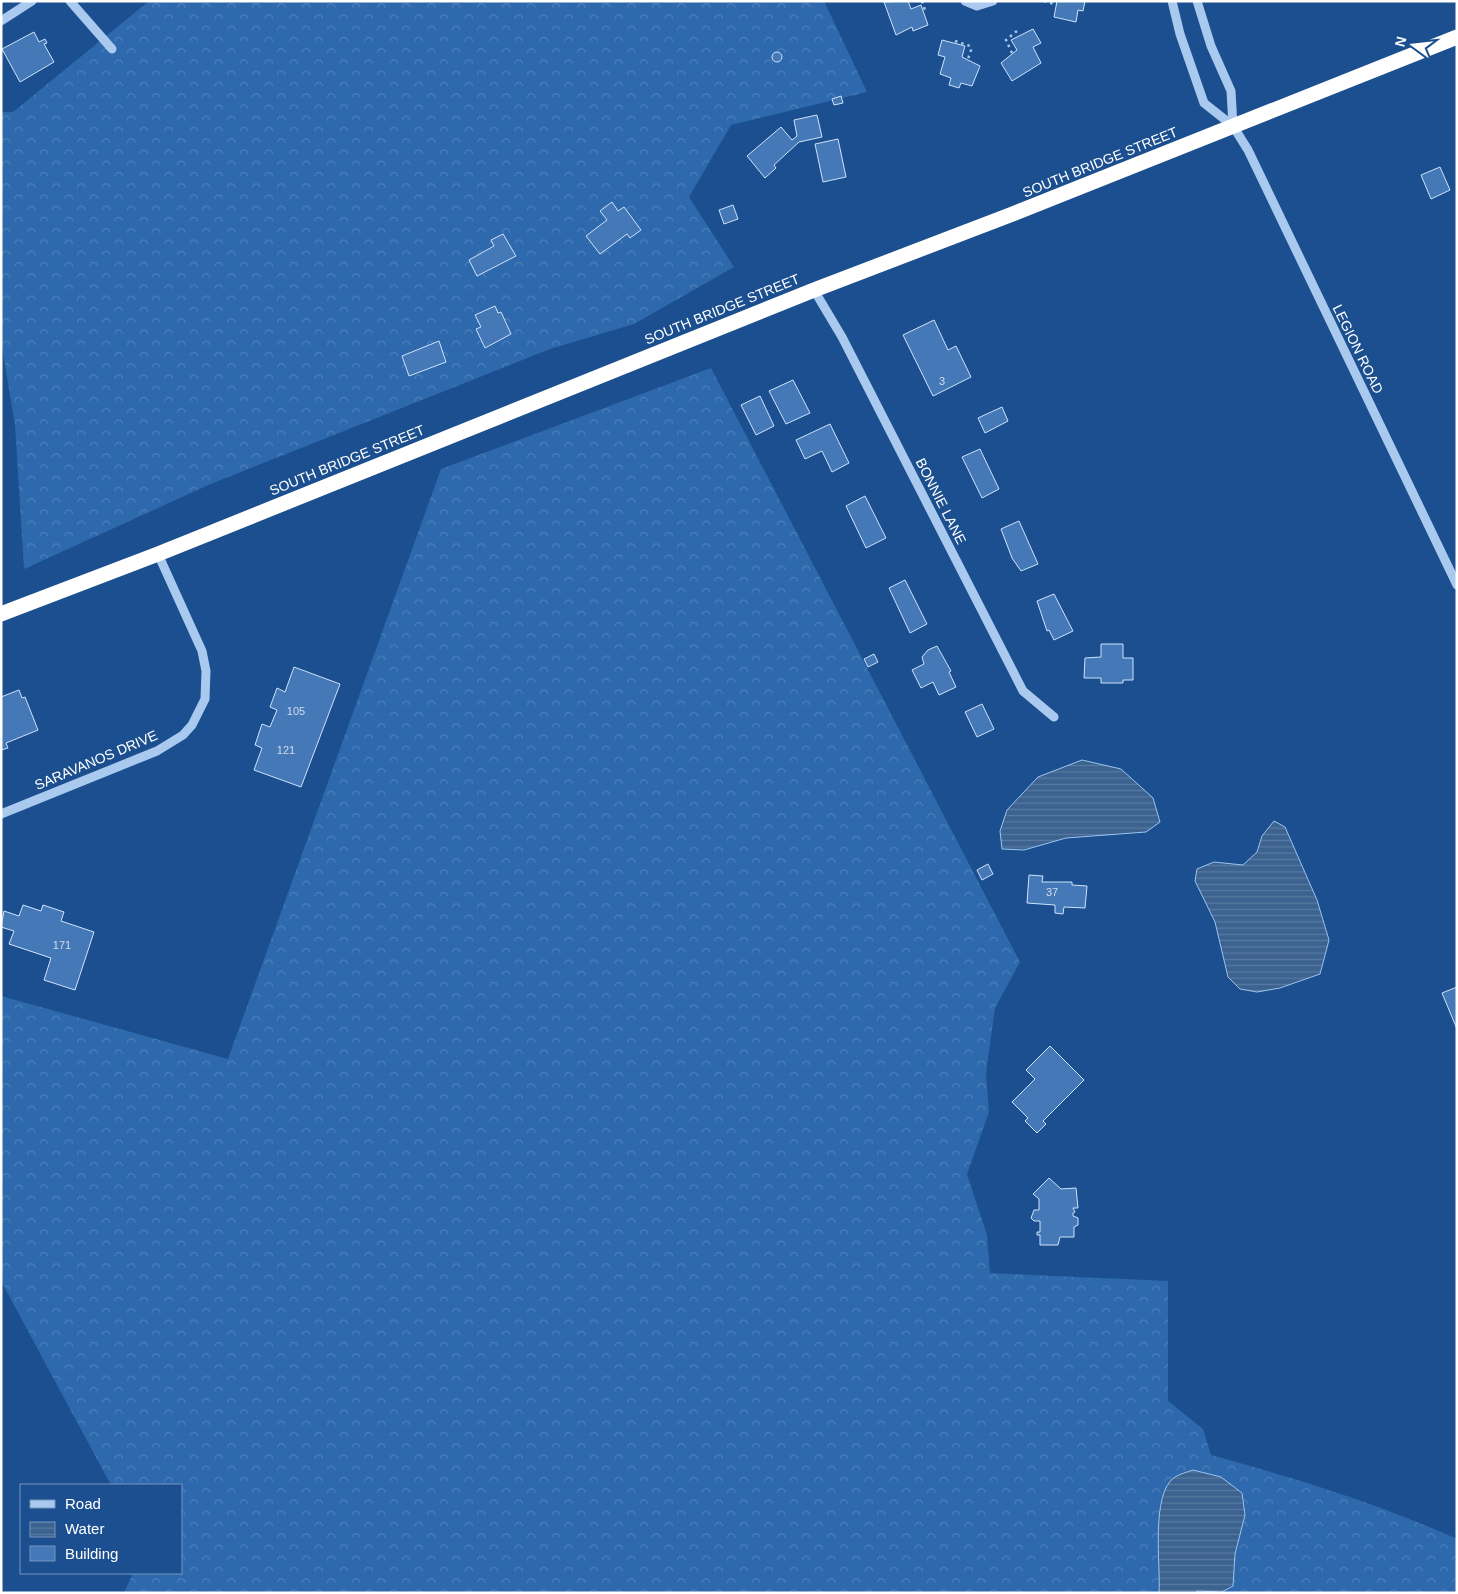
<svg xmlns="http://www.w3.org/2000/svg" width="1458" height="1594" font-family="Arial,sans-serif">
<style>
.forest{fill:url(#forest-crowns)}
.water{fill:url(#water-rules);stroke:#9cc4f0}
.building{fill:#4478b7;stroke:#cfe3fa}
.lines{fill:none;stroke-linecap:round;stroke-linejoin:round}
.path{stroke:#a9c9ee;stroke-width:2.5;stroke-dasharray:2.5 4;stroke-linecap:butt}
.minor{stroke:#a9c9ee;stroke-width:9}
.highway{stroke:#fff;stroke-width:15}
.labels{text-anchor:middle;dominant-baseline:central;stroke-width:5;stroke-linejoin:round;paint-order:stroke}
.number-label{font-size:11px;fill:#d0dded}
.street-label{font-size:14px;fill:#fff;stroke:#1b4f8f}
</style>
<defs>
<pattern id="forest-crowns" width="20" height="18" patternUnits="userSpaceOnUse" patternTransform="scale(1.25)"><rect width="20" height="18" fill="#2e69ad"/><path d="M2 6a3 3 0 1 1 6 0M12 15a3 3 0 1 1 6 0" fill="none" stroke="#4d80b9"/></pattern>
<pattern id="water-rules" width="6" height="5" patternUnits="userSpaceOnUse" patternTransform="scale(1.25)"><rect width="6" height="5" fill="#3c6290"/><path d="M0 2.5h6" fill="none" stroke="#597aa1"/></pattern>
</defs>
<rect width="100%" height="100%" fill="#1b4f8f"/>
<!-- forest -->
<g class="forest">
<polygon points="149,1 824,1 867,92 731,125 689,197 734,267 634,324 550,349 213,483 24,569 15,425 1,341 1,112 13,112"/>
<path d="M 711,368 L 1020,962 L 995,1008 L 986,1073 L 989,1112 L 967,1174 L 987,1235 L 990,1273 L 1168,1281 L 1168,1401 L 1203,1429 L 1211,1455 C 1295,1478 1377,1503 1457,1539 L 1457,1593 L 124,1593 L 133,1573 L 181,1573 L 181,1485 L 111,1485 L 1,1281 L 1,996 L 228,1059 L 441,469 Z"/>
</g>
<!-- water -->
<g class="water">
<polygon points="1082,760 1121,769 1153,798 1160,822 1146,832 1066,838 1024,850 1002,849 1000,831 1007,810 1038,777"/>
<polygon points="1274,821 1285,827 1317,900 1329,940 1320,974 1280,988 1257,992 1240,989 1228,977 1215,922 1195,881 1197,869 1214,862 1243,865 1257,852 1262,836"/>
<path d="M 1193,1470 L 1221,1477 L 1242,1493 L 1245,1515 L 1235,1554 L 1233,1586 L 1222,1592 L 1197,1591 L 1196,1593 L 1159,1593 C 1161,1567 1150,1493 1175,1477 C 1180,1474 1187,1472 1193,1470 Z"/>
</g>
<!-- building -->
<g class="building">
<polygon points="908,1 911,9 921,5 928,25 913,31 912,27 896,35 884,2"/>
<polygon points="1057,1 1085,1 1083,11 1078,10 1076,22 1054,17"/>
<polygon points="1033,29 1041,43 1033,47 1041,63 1012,81 1001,63 1017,50 1011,40"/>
<polygon points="34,32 39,42 45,39 47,43 44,44 54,62 20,82 2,49"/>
<polygon points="942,40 965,46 962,57 980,66 972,86 961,83 959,88 949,85 951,78 940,74 945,57 938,55"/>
<circle cx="777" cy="57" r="5"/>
<polygon points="841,96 843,103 834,105 832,99"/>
<polygon points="817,115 822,137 799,142 774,165 776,168 765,178 747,156 781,127 792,140 797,136 794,120"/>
<polygon points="838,139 846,177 823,182 815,144"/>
<polygon points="1440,167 1450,190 1431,199 1421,175"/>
<polygon points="612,202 618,211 624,207 641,230 630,238 627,234 600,254 586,236 607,220 600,211"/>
<polygon points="733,205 738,219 724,224 719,210"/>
<polygon points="503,234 516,256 477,276 469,260 494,246 491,240"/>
<polygon points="495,306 498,313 501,312 511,334 485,348 476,329 481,327 475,315"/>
<polygon points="934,320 948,350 956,346 971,377 933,396 903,335"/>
<polygon points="439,341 446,362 409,376 402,356"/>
<polygon points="793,380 810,413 786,424 769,391"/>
<polygon points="760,396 774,426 756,435 741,405"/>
<polygon points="1002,407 1008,421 985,433 978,418"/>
<polygon points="830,424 849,463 832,472 822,451 805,459 796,440"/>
<polygon points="980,449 999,489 982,498 962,457"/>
<polygon points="865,496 886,538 866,548 846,506"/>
<polygon points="1019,521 1038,564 1021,571 1012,558 1001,529"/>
<polygon points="905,580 927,624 910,633 889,588"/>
<polygon points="1054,594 1073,631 1054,640 1049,630 1047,631 1037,601"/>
<polygon points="1101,644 1123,644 1123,658 1133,658 1133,680 1123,680 1123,683 1101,683 1101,678 1084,678 1085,658 1101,657"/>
<polygon points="937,646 951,671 949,672 956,687 939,695 933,682 921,688 912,670 924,664 922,657 928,650"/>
<polygon points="874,654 878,662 868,667 864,659"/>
<polygon points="294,667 340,684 301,787 254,770 262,748 255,745 262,724 270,727 277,710 270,707 277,688 285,692"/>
<polygon points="19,690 22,698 25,697 38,730 6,743 8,748 1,750 1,697"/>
<polygon points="982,704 994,729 977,737 965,712"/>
<polygon points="988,864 993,874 982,880 977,870"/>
<polygon points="1029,875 1043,876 1042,882 1072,882 1072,885 1087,886 1085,908 1064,907 1063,914 1055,913 1055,905 1027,903"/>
<polygon points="23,905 41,911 43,905 64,912 61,921 94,932 75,990 44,980 51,958 9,944 14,931 1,927 4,911 19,916"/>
<polygon points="1457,987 1457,1029 1442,993"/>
<polygon points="1050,1046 1084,1080 1043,1121 1046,1124 1037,1133 1025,1121 1028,1118 1012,1102 1035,1079 1026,1070"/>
<polygon points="1049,1178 1061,1189 1076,1188 1078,1208 1073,1208 1075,1212 1073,1213 1073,1216 1078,1218 1078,1225 1074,1227 1074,1237 1060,1237 1058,1245 1040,1245 1040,1235 1037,1235 1037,1232 1040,1232 1040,1221 1034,1221 1031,1218 1034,1210 1039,1210 1039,1199 1033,1194"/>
</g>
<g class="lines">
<!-- path -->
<g class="path">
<polyline points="922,1 926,13"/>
<polyline points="1044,1 1057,5"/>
<polyline points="955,41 970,46 971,50 968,59"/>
<polyline points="1012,53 1006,40 1018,30"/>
</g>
<!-- minor -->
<g class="minor">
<polyline points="70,1 112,49"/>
<polyline points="965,1 977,6 993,1"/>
<polyline points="1172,1 1180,34 1204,103 1233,126 1248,150 1457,585"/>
<polyline points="1197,1 1211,46 1231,91 1233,126"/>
<polyline points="1,21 32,1"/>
<polyline points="814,290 842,337 1023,691 1054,717"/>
<polyline points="1,814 157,751 183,735 192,725 205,699 206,671 202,651 158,554"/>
</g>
<!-- highway -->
<polyline class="highway" points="1,614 158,554 814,290 1010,215 1457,37"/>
</g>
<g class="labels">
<!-- number labels -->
<g class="number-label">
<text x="942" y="381">3</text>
<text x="296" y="711">105</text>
<text x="286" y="750">121</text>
<text x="1052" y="892">37</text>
<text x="62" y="945">171</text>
</g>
<!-- street labels -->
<g class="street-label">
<text transform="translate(1100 162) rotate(-22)">SOUTH BRIDGE STREET</text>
<text transform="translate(722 309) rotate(-22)">SOUTH BRIDGE STREET</text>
<text transform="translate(1358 349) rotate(64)">LEGION ROAD</text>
<text transform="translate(347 460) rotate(-22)">SOUTH BRIDGE STREET</text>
<text transform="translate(941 501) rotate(63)">BONNIE LANE</text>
<text transform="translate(96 760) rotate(-23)">SARAVANOS DRIVE</text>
</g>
</g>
<!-- border -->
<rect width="1458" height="1594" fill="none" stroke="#ffffff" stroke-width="5"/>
<!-- legend -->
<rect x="20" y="1484" width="162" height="90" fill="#1b4f8f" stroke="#7695bc"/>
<rect x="30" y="1500" width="25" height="8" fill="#a9c9ee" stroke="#7695bc"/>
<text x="65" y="1509" font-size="15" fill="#ffffff">Road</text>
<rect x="30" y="1522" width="25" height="15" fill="url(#water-rules)" stroke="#7695bc"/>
<text x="65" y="1534" font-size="15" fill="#ffffff">Water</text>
<rect x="30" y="1546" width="25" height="15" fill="#4478b7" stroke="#7695bc"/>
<text x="65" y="1559" font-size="15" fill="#ffffff">Building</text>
<!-- north arrow -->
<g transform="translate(1413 45) rotate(285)" stroke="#1b4f8f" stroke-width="4" paint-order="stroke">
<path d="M0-4L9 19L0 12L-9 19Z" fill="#ffffff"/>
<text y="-8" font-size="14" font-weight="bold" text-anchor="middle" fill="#ffffff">N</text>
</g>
</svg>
